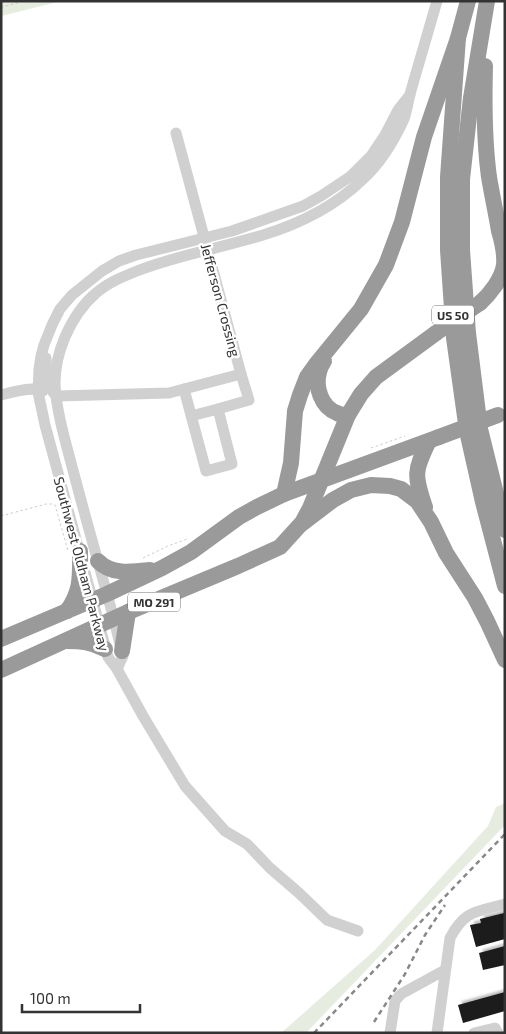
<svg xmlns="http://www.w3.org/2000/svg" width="506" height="1034" font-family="'Exo 2',sans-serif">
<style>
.green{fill:#e6ecdf}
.building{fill:#1a1a1a;filter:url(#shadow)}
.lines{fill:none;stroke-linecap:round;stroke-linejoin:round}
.path{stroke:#cdcdcd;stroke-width:1;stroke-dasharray:2.5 2.5;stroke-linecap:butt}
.minor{stroke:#d0d0d0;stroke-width:11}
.highway{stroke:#9a9a9a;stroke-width:16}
.rail{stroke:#888;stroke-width:2.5;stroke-dasharray:5 4;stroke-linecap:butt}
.highway-bridge{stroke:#9a9a9a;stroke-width:16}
.labels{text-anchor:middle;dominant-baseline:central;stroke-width:5;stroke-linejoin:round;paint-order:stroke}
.shield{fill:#fff;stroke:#707070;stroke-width:1}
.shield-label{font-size:12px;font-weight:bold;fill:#333}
.street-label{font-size:14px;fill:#333;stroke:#fff}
</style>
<defs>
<filter id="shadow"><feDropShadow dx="3.5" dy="-3.5" stdDeviation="1" flood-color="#0004"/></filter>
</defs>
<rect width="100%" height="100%" fill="#fff"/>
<!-- green -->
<g class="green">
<polygon points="1,1 57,1 57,2 1,16"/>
<polygon points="505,803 505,825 306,1033 281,1033 375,950 488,826 496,807"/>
</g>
<!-- building -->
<g class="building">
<polygon points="504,913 505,939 476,947 470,925 481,923 480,919"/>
<polygon points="505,946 505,965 483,970 479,953"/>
<polygon points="505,992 505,1011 463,1023 458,1005"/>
</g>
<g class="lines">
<!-- path -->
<g class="path">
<polyline points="1,7 18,3 21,1"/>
<polyline points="371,448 405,436"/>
<polyline points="1,516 46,504 53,504 55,505 68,551"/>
<polyline points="143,558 168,546 187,539"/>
</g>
<!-- minor -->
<g class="minor">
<path d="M 46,358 C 47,372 45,387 57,396 L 169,393 L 241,374 L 176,133"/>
<polyline points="184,389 206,471 232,464 218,409 191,416"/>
<path d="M 1,395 C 12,392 33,386 43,391"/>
<polyline points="218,409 249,400 241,374"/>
<path d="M 117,669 L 123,656 C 118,637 114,619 109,601 C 97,558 85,516 74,474 C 67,447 56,411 55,384 C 55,368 59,351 65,337 C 72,321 81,306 95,294 C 107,283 122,277 137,271 C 178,255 221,248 263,235 C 299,224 335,206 362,180 C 380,164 394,141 404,119 C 407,111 408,102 410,94 C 419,63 428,32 437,1"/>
<polyline points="358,931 327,920 299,893 270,868 247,844 225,831 185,786 143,716 117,669 108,657 45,425 38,392 39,369 41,356 44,345 52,325 60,309 72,295 102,271 119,261 136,255 232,231 303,206 321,196 351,176 371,156 385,135 398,110 410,95"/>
<polyline points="390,1033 395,1001 401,994 445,970"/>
<path d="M 437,1033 L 450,938 C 465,910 476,912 505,904"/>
<polyline points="474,1033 495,1028 498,1033"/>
</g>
<!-- highway -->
<g class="highway">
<polyline points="487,1 471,98 462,179 462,250 468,333 480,429 505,530"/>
<polyline points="458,38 448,177 448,250 454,338 467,431 483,502 505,586"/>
<path d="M 480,303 C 490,294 502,279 504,265 C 505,254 502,241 499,231 C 496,213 492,195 489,177 C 484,140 484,103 485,66"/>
<path d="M 324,361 C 322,364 320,368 319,372 C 315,387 321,407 337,413 C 340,415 345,415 348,415"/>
<polyline points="284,494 291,463 295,411 300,395 307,377 317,363 361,309 386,265 402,222 424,137 458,38 468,1"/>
<path d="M 425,507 C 414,475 414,471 429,441"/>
<polyline points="303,521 310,508 348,415 361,394 376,377 436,333"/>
<path d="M 98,561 C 111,575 132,572 150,570"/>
<path d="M 67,611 C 82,590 80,575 80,551"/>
<polyline points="1,639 107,594 162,568 191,552 239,517 257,507 284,494 439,437"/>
<path d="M 66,641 C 82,641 91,642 105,649"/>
<polyline points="122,651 128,612"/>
<polyline points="1,670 128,612 238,566 280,547 300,525 333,500 351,490 371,485 390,486 401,489 417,501 431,522 446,553 475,598 487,621 505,660"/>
</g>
<!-- rail -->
<g class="rail">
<polyline points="374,1022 405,974 425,935 445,905"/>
<polyline points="314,1033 505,834"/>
</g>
<!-- highway-bridge -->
<g class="highway-bridge">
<polyline points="436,333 480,303"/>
<polyline points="439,437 498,415"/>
</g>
</g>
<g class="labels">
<!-- shield labels -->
<g class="shield">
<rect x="432" y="305.5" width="42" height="19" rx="4"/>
<rect x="128" y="592.5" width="52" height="19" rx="4"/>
</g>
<g class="shield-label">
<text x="453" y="315">US 50</text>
<text x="154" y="602">MO 291</text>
</g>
<!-- street labels -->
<g class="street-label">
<text transform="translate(221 300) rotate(75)">Jefferson Crossing</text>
<text transform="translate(82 564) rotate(75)">Southwest Oldham Parkway</text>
</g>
</g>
<!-- border -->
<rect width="506" height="1034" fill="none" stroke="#333333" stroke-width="5"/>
<!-- scale -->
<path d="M22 1004v8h118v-8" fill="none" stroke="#333333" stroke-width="2.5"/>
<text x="30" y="1004" font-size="15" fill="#333333" stroke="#ffffff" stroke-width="4" paint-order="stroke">100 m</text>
</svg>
